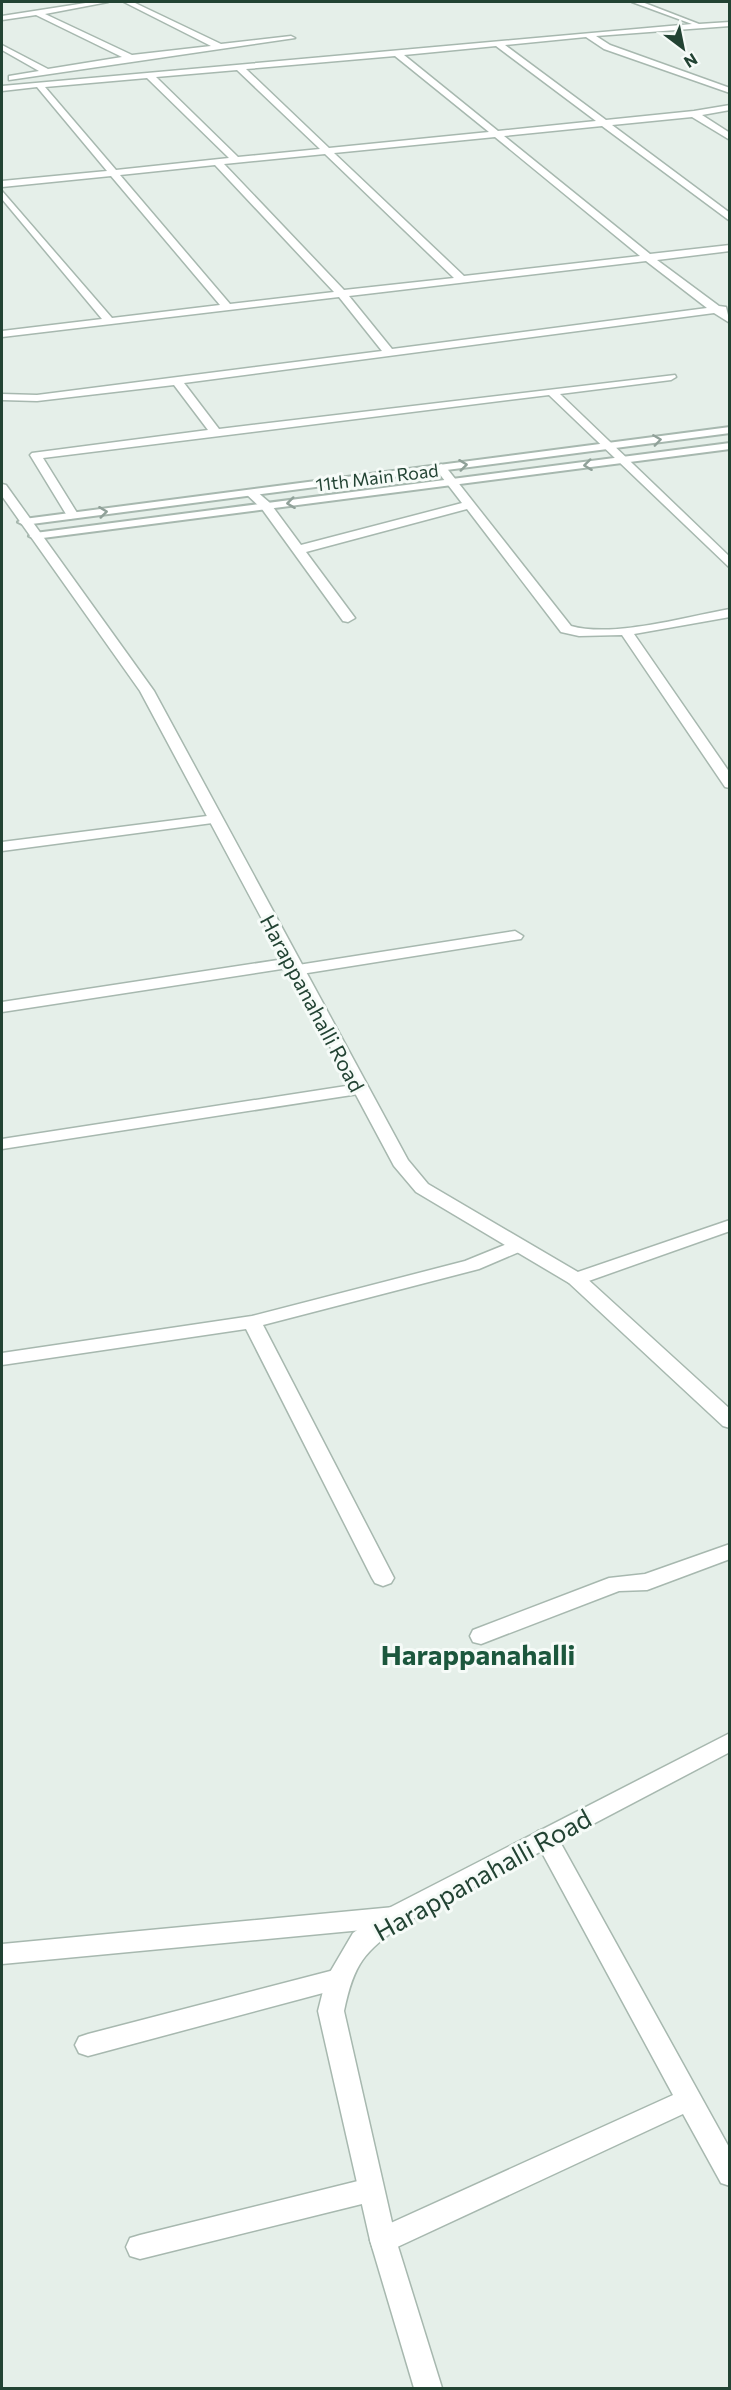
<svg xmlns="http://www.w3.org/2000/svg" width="731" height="2390" font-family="Commissioner,sans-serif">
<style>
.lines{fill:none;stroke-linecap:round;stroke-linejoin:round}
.service-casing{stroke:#a7b8af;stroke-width:4}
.minor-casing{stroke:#a7b8af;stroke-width:3}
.tertiary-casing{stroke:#a7b8af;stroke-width:3}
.service{fill:#fff;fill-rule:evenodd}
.minor{fill:#fff;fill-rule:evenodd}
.tertiary{fill:#fff;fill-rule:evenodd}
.oneway{stroke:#90a199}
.labels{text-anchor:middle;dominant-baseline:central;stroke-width:6;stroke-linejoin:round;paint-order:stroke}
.far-street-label{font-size:18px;fill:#224333;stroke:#f6fbf8}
.street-label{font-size:21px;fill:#224333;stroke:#f6fbf8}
.near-street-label{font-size:26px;fill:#224333;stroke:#f6fbf8}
.near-quarter-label{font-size:28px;font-weight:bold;fill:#1c573d;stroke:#f6fbf8}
</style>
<rect width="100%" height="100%" fill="#e5efe9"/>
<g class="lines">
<defs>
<g id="service">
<polygon points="730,427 730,433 24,525 18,522 24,519"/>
<polygon points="730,443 730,449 35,539 29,536 35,533"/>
</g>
<g id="minor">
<polygon points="92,2 108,2 45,14 132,55 211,46 124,2 133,2 221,44 291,36 295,38 9,80 9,76 39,71 2,50 2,45 48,69 122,57 36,15 2,20 2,16"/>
<path d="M 632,2 L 642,2 L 699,24 L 730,22 L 730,26 L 596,36 L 610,45 L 730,88 L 730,93 L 604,49 L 586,37 L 505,45 L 606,120 L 694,111 L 730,105 L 730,110 L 702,115 L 730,133 L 730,140 L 692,117 L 612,125 L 730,213 L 730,221 L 602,126 L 504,136 L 650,254 L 730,245 L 730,251 L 657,260 L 719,306 L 726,307 L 730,323 L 714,313 L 184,383 L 219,429 L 675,375 L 676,377 L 671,380 L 560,394 L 730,557 L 730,568 L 549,395 L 43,458 L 79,516 L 69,519 L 30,455 L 32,453 L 208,430 L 174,385 L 37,401 L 2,400 L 2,394 L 37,395 L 382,351 L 339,297 L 2,337 L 2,331 L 102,319 L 2,199 L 2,191 L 112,318 L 220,305 L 111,176 L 2,187 L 2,181 L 107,171 L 37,87 L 2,91 L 2,86 L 692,24 ZM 496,46 L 596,121 L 498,131 L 404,55 ZM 395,56 L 489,132 L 329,148 L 246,69 ZM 237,70 L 320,149 L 238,157 L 156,77 ZM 147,78 L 229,158 L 116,170 L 45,87 ZM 495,137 L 640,256 L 464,276 L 334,153 ZM 325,154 L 454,278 L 344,290 L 224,164 ZM 215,165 L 334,292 L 230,304 L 120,175 ZM 646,261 L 707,308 L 392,349 L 349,296 Z"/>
<path d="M 441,464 L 445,466 L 571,626 C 613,638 685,617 730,609 L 730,617 L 634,634 L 730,773 L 730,788 L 725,787 L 622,635 L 579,636 L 561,632 L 467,509 L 306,552 L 355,618 L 348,622 L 343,621 L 262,509 L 245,493 L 255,490 L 270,503 L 301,545 L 462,503 L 435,468 Z"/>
<polygon points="215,815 222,819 220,822 2,851 2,842"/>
<polygon points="515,931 523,936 521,939 295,975 289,973 288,968 2,1012 2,1002 291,958 297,960 298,965"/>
<polygon points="359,1084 365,1085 368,1089 365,1093 2,1149 2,1139"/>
<polygon points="730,1220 730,1231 583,1283 569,1283 567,1279 569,1275"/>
<polygon points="519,1239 528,1245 526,1249 479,1269 263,1325 394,1578 391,1583 383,1586 375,1583 372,1578 246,1329 2,1365 2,1353 252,1316 465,1261"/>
<polygon points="730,1544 730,1559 647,1590 619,1591 481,1644 473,1642 470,1636 473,1630 609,1578 645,1574"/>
<polygon points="546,1829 554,1831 730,2149 730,2186 721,2183 683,2114 393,2249 383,2252 373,2249 370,2240 373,2231 673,2095 534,1838 538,1831"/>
<polygon points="394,1907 403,1910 406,1917 403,1924 394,1927 2,1964 2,1944"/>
<polygon points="338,1969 347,1972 350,1979 347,1986 338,1989 88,2056 79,2053 75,2045 79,2037 88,2034"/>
<polygon points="370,2178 379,2182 383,2190 379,2198 370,2202 140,2259 130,2256 126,2247 130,2238 140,2235"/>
</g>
<g id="tertiary">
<polygon points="2,484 6,485 154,691 408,1160 428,1184 583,1275 730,1409 730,1428 723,1426 569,1283 416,1192 394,1166 140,691 2,496"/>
<path d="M 730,1733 L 730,1752 L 403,1924 C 364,1952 354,1963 344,2011 L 396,2240 L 442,2388 L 414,2388 L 370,2240 L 318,2011 L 326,1979 L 353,1933 L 385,1910 Z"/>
</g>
</defs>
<!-- service casing -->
<use href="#service" class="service-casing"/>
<!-- minor casing -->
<use href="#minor" class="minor-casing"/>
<!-- tertiary casing -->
<use href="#tertiary" class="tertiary-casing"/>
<!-- service -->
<use href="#service" class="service"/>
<!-- minor -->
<use href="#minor" class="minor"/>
<!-- tertiary -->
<use href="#tertiary" class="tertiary"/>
</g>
<!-- one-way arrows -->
<defs><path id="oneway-chevron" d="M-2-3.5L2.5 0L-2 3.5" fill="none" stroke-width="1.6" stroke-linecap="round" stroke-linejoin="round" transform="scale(1.5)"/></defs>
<g class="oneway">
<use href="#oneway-chevron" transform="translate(657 440) rotate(-8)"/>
<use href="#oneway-chevron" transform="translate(463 465) rotate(-7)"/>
<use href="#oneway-chevron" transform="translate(588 465) rotate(173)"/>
<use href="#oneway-chevron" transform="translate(291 503) rotate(173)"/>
<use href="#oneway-chevron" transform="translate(103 512) rotate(-7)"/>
</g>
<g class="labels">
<!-- far-street labels -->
<g class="far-street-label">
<text transform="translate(377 477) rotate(-7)">11th Main Road</text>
</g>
<!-- street labels -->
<g class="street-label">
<text transform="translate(313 1003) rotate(62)">Harappanahalli Road</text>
</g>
<!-- near-street labels -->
<g class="near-street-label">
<text transform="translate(482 1874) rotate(-29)">Harappanahalli Road</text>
</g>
<!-- near-quarter labels -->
<g class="near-quarter-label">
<text x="478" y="1654">Harappanahalli</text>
</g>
</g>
<!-- border -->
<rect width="731" height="2390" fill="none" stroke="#224333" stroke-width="6"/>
<!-- north arrow -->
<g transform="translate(683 48) rotate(148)" stroke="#f6fbf8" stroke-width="4.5" paint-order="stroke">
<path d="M0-4.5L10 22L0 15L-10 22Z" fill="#224333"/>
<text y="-9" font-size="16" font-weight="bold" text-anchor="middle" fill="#224333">N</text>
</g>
</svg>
